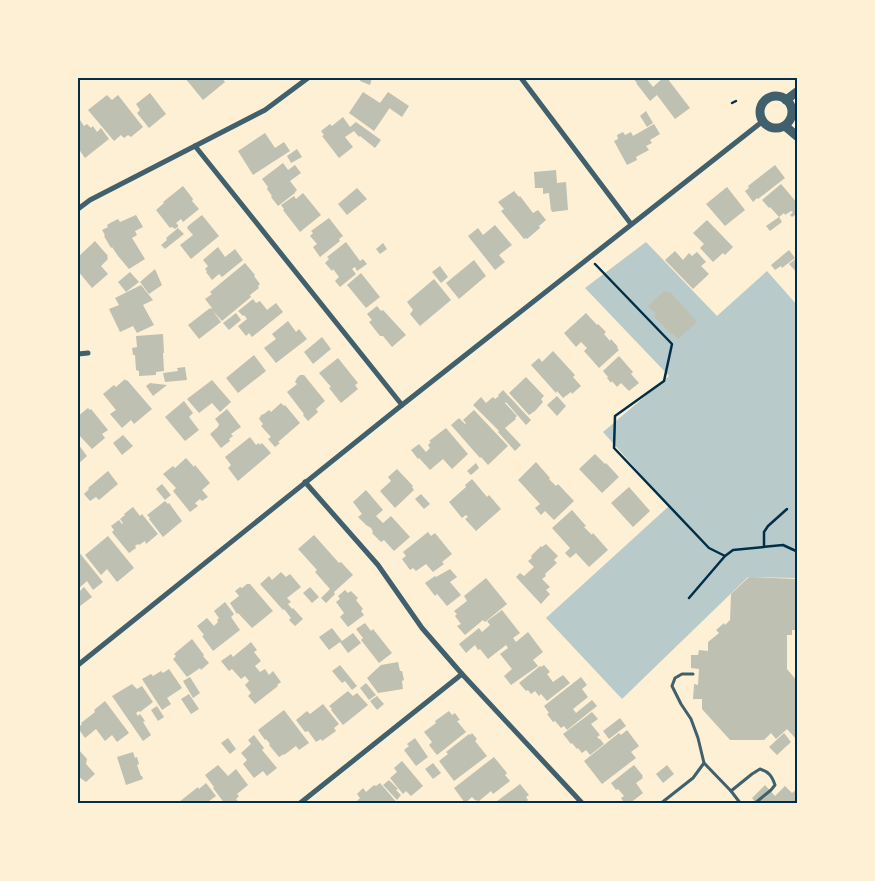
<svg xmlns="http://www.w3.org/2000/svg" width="875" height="881" font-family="'Fira Sans',sans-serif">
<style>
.green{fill:#b9caca}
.building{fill:#bec0b2}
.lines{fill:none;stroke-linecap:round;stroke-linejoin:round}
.path{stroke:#003049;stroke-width:2.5}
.service{stroke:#3f606c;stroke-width:3}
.minor{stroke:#3f606c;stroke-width:5}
.tertiary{stroke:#3f606c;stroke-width:9}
.neatline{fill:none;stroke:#003049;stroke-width:2}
</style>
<rect width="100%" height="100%" fill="#fdf0d5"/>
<!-- green -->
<polygon class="green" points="646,242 717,316 767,271 797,305 797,578 748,577 622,699 546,618 669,506 603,432 669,376 585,288"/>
<!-- building -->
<g class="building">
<polygon points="185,78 222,78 225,82 203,100"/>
<polygon points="361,78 372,78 370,85 360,81"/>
<polygon points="633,78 646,78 653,87 663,78 667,78 690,108 675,119 657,95 650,101 636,83 637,83"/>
<polygon points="363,92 380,103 388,92 409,106 402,117 389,108 389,109 374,131 349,113"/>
<polygon points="150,93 166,114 149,128 137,113 140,110 136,104"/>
<polygon points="107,95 112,100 118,95 143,127 131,137 128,135 124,138 121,135 114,141 88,110"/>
<polygon points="646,111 653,123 647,127 640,116"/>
<polygon points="78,117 84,126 87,124 91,128 93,126 97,132 101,128 109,139 85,158 78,148 78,134 80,132 78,129"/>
<polygon points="343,117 350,127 356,122 381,140 375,148 360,136 359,137 354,131 345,137 353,147 339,158 322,136 324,135 321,131 330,124 332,126"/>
<polygon points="654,124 660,134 650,140 652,143 646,146 649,150 636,157 637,160 627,165 614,141 618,139 617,135 623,132 625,135 631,132 633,136"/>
<polygon points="265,133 275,148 284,142 290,151 253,175 238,151"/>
<polygon points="297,149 302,157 291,163 287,156"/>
<polygon points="283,163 288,170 295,165 301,173 290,181 297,190 295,192 295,193 278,206 271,197 272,196 267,189 268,187 262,179"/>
<polygon points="775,165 785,178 758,199 757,198 753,202 745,191 749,188 748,186"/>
<polygon points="556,170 557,183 566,182 568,210 552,212 552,210 551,211 549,193 543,194 543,188 535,188 534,172"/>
<polygon points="781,184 798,204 798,213 792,217 790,215 793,212 791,211 785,215 784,213 779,217 770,207 769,208 762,200"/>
<polygon points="183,186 193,199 192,201 199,209 183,222 181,219 176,223 178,225 178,227 175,229 172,227 170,228 156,210 164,203 163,202"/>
<polygon points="727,187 745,210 725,226 706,204"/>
<polygon points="357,188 367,199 347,215 338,204"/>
<polygon points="514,191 519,197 520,196 533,213 538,210 546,220 539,226 540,228 527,239 526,238 524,239 501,211 504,209 498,202"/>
<polygon points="303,193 321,215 300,232 283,210 284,209 281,205 294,196 296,199"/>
<polygon points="136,215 143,227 135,231 137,235 132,238 145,259 129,269 118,256 112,247 111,248 104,236 105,235 102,230 108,227 107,225 112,222 118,219 120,222"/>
<polygon points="202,215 219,236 191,259 180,245 193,235 187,228 188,226"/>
<polygon points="779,217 782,222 770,231 766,226"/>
<polygon points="329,218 343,236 339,239 340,241 320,257 313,247 317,244 310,236 313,233 311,231"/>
<polygon points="707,220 733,247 725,255 723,253 713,262 700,248 704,244 693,233"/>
<polygon points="495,225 512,245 499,255 505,262 495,270 468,236 478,228 483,235"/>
<polygon points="178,228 184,234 165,249 161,245 167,240 166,238"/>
<polygon points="95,241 108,256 107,257 108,259 101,266 108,274 92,288 78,271 78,257"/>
<polygon points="346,242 360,261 363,259 367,264 357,271 355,267 352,269 356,274 340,287 335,281 339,277 333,269 332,271 325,263 329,259 327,257"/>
<polygon points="383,243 387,249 380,254 376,249"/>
<polygon points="218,247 225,257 235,249 243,260 222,277 219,274 212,280 206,272 207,271 205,269 208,266 203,260"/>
<polygon points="789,250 795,258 782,268 781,266 775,270 771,265"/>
<polygon points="675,251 683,260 689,253 692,256 697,252 706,262 701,266 709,274 693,289 665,260"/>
<polygon points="798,257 798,274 789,264"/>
<polygon points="474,260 486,276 459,299 446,283"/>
<polygon points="245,263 255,275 254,276 260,284 258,286 259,288 250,295 251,297 222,321 213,311 221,322 199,339 188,325 210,308 211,309 212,308 205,299 212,294 210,292"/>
<polygon points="440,266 448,277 441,283 432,272"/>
<polygon points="155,269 162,285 149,294 140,282"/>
<polygon points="130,272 139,282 126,292 118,282"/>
<polygon points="361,273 380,297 366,308 347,285"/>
<polygon points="434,279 451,300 420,326 410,314 413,310 407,302"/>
<polygon points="141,285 153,300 143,305 154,325 137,333 133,326 120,332 109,309 119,305 115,298"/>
<polygon points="665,290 668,293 670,292 697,322 678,339 673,334 672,335 654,316 656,314 648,306"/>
<polygon points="253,299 256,303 260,301 267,310 276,303 283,312 252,337 249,333 246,336 238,326 247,319 244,315 243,316 238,311"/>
<polygon points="377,306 381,311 383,310 406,335 392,347 383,336 380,336 369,322 372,320 367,314"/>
<polygon points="236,313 241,320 229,330 223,323"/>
<polygon points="586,313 597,325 598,324 606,332 604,334 610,341 611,339 618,347 617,348 619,350 599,368 584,351 587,348 581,342 576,347 564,333"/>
<polygon points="288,321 296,332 299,329 307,339 276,363 264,348 276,339 272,334"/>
<polygon points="163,334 164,353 163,353 164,371 156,372 156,375 139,376 139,371 136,370 135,355 133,355 132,348 137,347 136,336"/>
<polygon points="322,337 331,349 313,364 304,352"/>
<polygon points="553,351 575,375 573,377 581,386 572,394 571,392 563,398 557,391 556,393 531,365 539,358 542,362"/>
<polygon points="254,355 266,371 238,393 226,378"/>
<polygon points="619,356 633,372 631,374 639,383 629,391 621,383 617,387 612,381 611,383 607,378 608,377 603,371"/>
<polygon points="338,358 358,383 355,385 358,389 341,403 329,388 331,387 319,373"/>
<polygon points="185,367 187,380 165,382 163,373 178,371 177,368"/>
<polygon points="300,375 304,375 325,401 316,409 318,412 308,421 303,415 304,414 287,392 297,384 295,382 297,378"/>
<polygon points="526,377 544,396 541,399 543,402 535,411 529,415 509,393"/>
<polygon points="125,379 126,381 127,380 152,409 134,424 131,420 122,428 110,414 116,410 103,394 114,385 116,387"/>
<polygon points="212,380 231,402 220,412 212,403 199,413 187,399"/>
<polygon points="150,383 167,385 153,396 146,386"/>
<polygon points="503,390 531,420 526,425 506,402 505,403 517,416 515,418 516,419 505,428 521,445 515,451 498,432 499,431 473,405 481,397 486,403 493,397 495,399 499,396 498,395"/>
<polygon points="557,396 566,406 557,416 547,405"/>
<polygon points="184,401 193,413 189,417 199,430 185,441 165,417"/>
<polygon points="281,403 284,406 285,405 300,423 278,442 280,443 275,447 268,439 271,437 261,426 263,424 259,419 261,415 264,414 269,410 271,412"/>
<polygon points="88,408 90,410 91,409 108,430 102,434 105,438 92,449 78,434 78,416"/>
<polygon points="227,409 241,427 231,434 233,436 229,439 230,441 221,448 210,434 218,427 219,424 215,419"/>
<polygon points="474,410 508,446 488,465 481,457 480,458 451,425 459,418 465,424 466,423 463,420"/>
<polygon points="446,428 468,454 452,469 443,459 430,470 419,458 418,459 411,450 419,444 426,452 430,448 428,445 431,442 429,441"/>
<polygon points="123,435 133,446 122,455 113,443"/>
<polygon points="250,437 256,445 259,443 260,445 262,443 271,453 238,481 228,468 231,465 225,457"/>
<polygon points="78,444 87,456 78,464"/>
<polygon points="595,454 605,464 606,463 619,477 602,493 579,469"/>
<polygon points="186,458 194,467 195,465 210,483 202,490 208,497 202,501 200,499 195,503 198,506 190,512 173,491 176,488 163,474 173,466 175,468"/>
<polygon points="536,462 550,478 549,479 556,486 558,484 574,501 554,520 545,511 541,515 535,508 540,504 518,480"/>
<polygon points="476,463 479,468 471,475 467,471"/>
<polygon points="397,469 413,486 412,487 414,490 395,508 380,491 391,481 388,477"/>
<polygon points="108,471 118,484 99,500 96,497 90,501 84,494 89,489 88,488"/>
<polygon points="472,479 487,497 489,495 501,509 476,531 465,519 468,517 466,515 462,518 449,502 466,487 465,485"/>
<polygon points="162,484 171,495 165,500 156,489"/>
<polygon points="629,487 650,511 633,527 611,503"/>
<polygon points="366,490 383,510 376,516 383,523 391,516 410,537 394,551 384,540 381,542 372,533 373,532 371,528 366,525 358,517 362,514 353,502"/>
<polygon points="421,494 430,504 424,509 415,499"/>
<polygon points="165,501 168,504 169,503 182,521 163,537 149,519 150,518 147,515"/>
<polygon points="133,507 140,516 142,514 158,534 146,544 145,541 139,545 138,544 135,546 136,548 129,553 115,536 112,532 114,530 111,526 119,520 122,524 123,523 120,519 125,515 124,514"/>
<polygon points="572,510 586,526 584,527 592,535 593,533 608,550 589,567 576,553 570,558 565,553 570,548 552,528"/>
<polygon points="428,532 431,536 435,533 452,554 442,562 444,564 433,572 426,564 416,571 413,568 410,570 402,559 406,556 403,552"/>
<polygon points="314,535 339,563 341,562 353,575 334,592 335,594 326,603 321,598 330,589 315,572 317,570 298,549"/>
<polygon points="108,536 134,568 117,582 107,569 101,575 85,555"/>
<polygon points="546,544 558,556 554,560 557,563 545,574 546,576 542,579 550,587 546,590 550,594 541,604 516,577 520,573 524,576 534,567 528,561 532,558 531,556 541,546 542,547"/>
<polygon points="78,551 103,582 93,590 87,581 78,589"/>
<polygon points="450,569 457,577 450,582 461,595 447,606 437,594 435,596 425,583 435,576 436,577"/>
<polygon points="281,572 286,577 290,574 301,587 287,598 291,602 288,604 292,609 293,608 303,619 295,626 289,620 291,618 284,609 283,610 260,584 269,576 272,580"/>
<polygon points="749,577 798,579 798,630 792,630 792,635 787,635 787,669 798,682 798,709 797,710 798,711 798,741 787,729 776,739 771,733 764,740 730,740 702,709 702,699 693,699 694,684 698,685 699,669 691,668 691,655 698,655 699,650 708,651 708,642 719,633 716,630 724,623 725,625 730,620 731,594"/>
<polygon points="486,578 507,604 485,622 483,620 465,635 457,626 461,624 455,616 457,614 454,611 467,601 464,596"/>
<polygon points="247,584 250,584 273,611 252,628 238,613 237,614 230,603 239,596 235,591 240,587 242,588"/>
<polygon points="84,587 92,597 80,606 78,604 78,593"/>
<polygon points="310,587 319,597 312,603 303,593"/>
<polygon points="345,590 348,593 351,591 358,598 356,600 363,609 361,611 364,615 348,627 340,617 344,613 336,602 340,599 338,596"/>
<polygon points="225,602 234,614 231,617 240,630 213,651 202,636 204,635 197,626 207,618 214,626 218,622 217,620 219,618 214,611"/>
<polygon points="502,610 520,633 513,638 516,642 528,632 543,652 533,660 538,666 511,685 504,676 512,669 500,654 508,648 506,645 488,659 480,649 478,650 475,645 466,653 459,644 479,628 482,632 490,625 487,621"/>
<polygon points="365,623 371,631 373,629 392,653 379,663 361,640 363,638 356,629"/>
<polygon points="332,628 342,641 353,633 361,643 348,653 340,642 329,650 319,637"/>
<polygon points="192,639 204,655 203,656 209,663 201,670 200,668 187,677 173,659 176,656 174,654"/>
<polygon points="251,642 257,650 254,652 261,661 255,666 260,672 265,669 269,675 273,671 281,682 277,685 278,686 255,704 248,696 251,693 245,685 249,681 245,676 241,679 232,669 229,671 221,661 231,654 233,657"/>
<polygon points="398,662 400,671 402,671 404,680 402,681 403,689 378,693 367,678 381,665"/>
<polygon points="340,665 357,686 352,690 345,681 342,683 332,671"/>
<polygon points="544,665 550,672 547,674 553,682 563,675 570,683 547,701 541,694 539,696 535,691 531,694 528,690 526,691 519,683 540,666 541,667"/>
<polygon points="169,669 182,688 167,698 171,704 162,710 142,679 151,674 153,676 161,671 163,673"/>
<polygon points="190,677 200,693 193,698 183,681"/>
<polygon points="581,677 587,685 582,689 588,697 573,709 576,713 592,700 597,706 567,730 564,726 561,728 555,721 553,722 547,714 549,713 544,706"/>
<polygon points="366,683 376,695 369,700 360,688"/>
<polygon points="132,684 137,689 142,686 153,702 140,712 139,711 136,713 138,716 140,714 145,721 143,722 151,735 143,741 112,696"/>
<polygon points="348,691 353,696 357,693 368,705 343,725 331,710 332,709 329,706"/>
<polygon points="189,694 199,709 191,714 181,699"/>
<polygon points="377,696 384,704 377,710 370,701"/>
<polygon points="105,701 129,733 117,742 112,735 105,741 96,729 85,738 78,728 82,724 81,723 95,712 94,710"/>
<polygon points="323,704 339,724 334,728 336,731 322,741 321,739 316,742 308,731 305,732 296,720 307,711 310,714"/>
<polygon points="157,706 164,717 158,721 151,710"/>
<polygon points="284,710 309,743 299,750 296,746 284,755 284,754 279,757 269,745 270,744 266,739 265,740 258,730"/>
<polygon points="449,711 452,715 455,713 460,720 457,721 466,732 437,755 429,745 432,742 424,732 436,723 435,721"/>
<polygon points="592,712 598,719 591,724 600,735 597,737 599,739 600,739 604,744 590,755 586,750 582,753 578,748 577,749 572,743 571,744 563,734"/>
<polygon points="620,718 626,726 609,739 603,731"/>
<polygon points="627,730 639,746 631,752 636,758 602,784 584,761 619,733 621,735"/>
<polygon points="472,733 477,739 475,741 487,756 454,781 439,761 448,754 446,752 469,734 470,735"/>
<polygon points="784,733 791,742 777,755 769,747"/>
<polygon points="254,735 264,748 262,750 277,768 267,776 263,771 254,778 243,764 247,760 241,753 251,744 248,740"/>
<polygon points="228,738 236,749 230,754 221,743"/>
<polygon points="415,738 428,757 416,766 404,750 409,746 407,744"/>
<polygon points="78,749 87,759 86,764 95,774 86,782 79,777 78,778"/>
<polygon points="133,752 135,758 137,757 139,764 137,765 141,776 142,776 143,779 126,785 117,757"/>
<polygon points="494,757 507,773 505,775 510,781 493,794 491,791 479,801 475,800 472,797 465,803 454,788"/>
<polygon points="402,761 423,786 411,796 406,791 403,794 390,778 397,772 394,768"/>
<polygon points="433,763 441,773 433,779 425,769"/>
<polygon points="218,765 228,776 236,769 248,785 237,794 239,796 236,799 240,804 225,804 213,788 214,787 205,775"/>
<polygon points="634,765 643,776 642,776 643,778 636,783 643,793 629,804 625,804 621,798 624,796 618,789 616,790 611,783"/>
<polygon points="667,765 674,774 663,783 656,774"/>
<polygon points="389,780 398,789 396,790 401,795 397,800 383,785"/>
<polygon points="206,783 216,796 209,801 211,804 180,804 179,802 198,787 199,789"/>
<polygon points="380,783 398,804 354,804 360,798 357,794 363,788 366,792 374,785 376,786"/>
<polygon points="520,784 529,795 526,797 528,800 526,802 527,804 493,804"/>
<polygon points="765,785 775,796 785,786 792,793 798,788 798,804 757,804 752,798"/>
</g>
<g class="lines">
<!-- path -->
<g class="path">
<polyline points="732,103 736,101"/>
<polyline points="595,264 672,344 664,381 615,416 614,448 709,548 725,556"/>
<polyline points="764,547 764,532 768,526 787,509"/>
<polyline points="689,598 725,556 733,550 783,545 796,551 798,553"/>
</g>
<!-- service -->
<g class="service">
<polyline points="704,763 731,791 741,804"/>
<path d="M 731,791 L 752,774 L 760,769 C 769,772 772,776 775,785 L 771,790 L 754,804"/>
<polyline points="660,804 693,778 704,763 698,738 691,719 681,704 672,686 675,678 682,674 693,674"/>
</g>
<!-- minor -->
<g class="minor">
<polyline points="521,78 631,224"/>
<polyline points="195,146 402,405"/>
<polyline points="78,209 90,200 265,110 308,78"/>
<polyline points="78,354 88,353"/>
<polyline points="305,482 378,565 422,628 462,674 583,804"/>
<polyline points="78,665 402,405 763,121"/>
<polyline points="299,804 462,674"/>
</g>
<!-- tertiary -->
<g class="tertiary">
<circle cx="776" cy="112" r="16"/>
<polyline points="786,100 798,91"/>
<polyline points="785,126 798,137"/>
</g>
</g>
<!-- border -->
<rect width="875" height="881" fill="none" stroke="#fdf0d5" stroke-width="158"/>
<rect x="79" y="79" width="717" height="723" class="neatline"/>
</svg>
